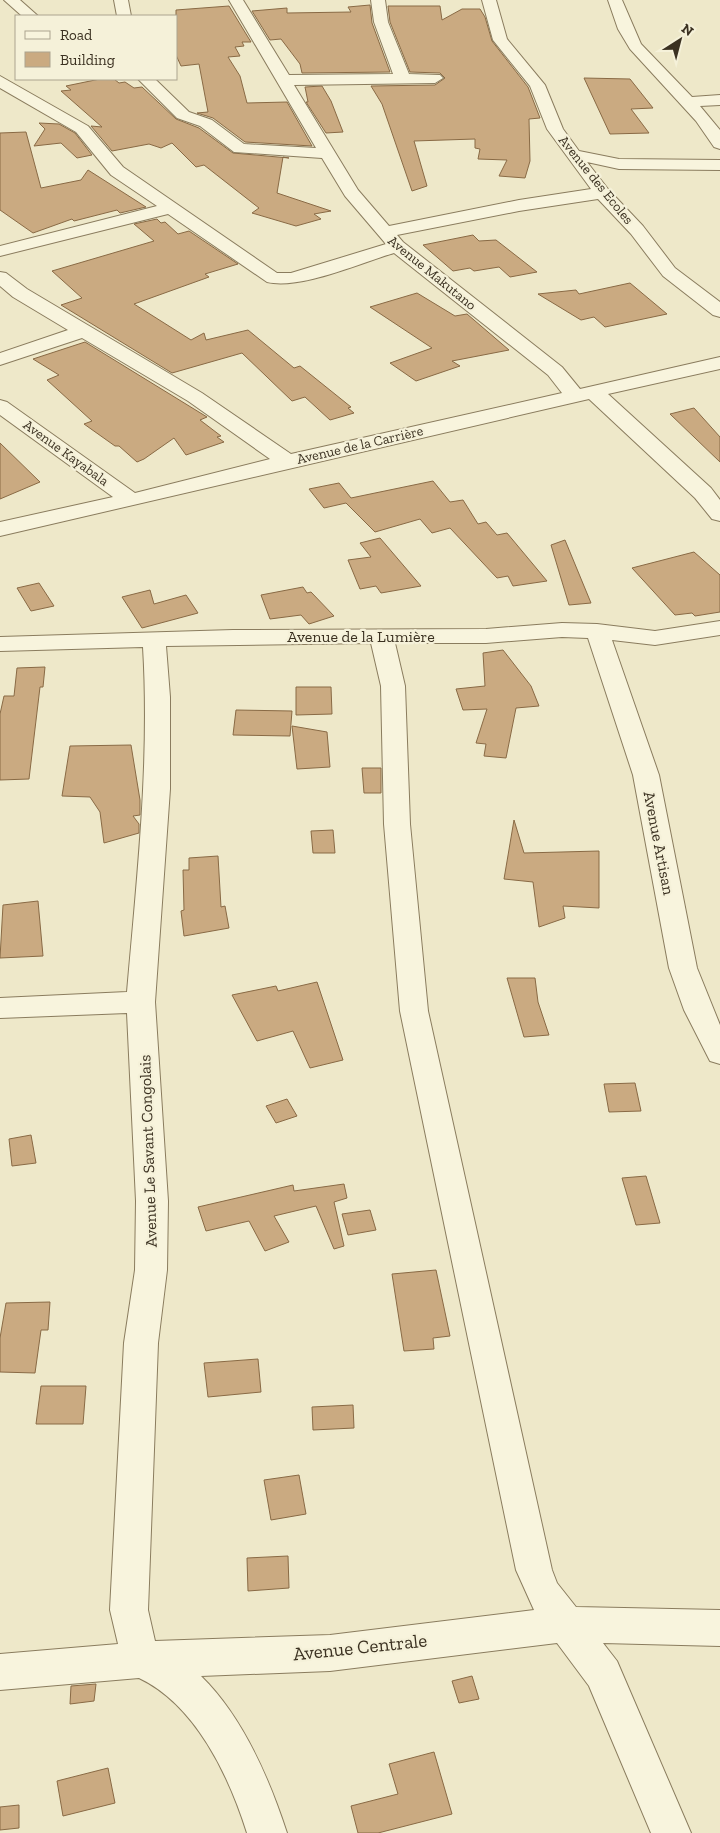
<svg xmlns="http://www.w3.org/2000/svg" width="720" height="1833" font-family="'Zilla Slab',serif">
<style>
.building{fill:#caaa81;stroke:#896a45}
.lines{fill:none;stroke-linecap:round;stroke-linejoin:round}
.minor-casing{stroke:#8a7c5e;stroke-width:2}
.minor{fill:#f8f4dd;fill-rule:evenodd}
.labels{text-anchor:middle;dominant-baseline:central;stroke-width:4.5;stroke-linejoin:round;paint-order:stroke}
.far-street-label{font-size:14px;fill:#3b3121;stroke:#f5f1d9}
.street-label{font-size:16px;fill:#3b3121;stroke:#f5f1d9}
.near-street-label{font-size:19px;fill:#3b3121;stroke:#f5f1d9}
</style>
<rect width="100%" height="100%" fill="#eee8c9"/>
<!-- building -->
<g class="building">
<polygon points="370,5 372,23 390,72 302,73 300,64 281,39 270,40 252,11 287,8 287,13 351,12 348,7"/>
<polygon points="229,6 251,42 242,42 244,46 235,47 240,56 228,57 240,76 247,103 287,102 312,146 245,142 213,118 197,113 208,112 199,64 181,66 176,55 176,10"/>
<polygon points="388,6 440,6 442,20 462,9 480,9 485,17 492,41 528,87 540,118 529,119 530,161 525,178 499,176 507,160 478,159 480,149 475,148 475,139 414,141 427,186 412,191 382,104 371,86 435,85 445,78 440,73 410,72 390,22"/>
<polygon points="584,78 630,79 653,108 631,109 649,133 610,134"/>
<polygon points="100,79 114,79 119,83 125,82 134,88 142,87 176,119 199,128 233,153 289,158 283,157 277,193 331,211 314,214 321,219 296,226 252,213 259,208 204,165 196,167 172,143 161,148 149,144 112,151 91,126 102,127 61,91 71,90 66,86"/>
<polygon points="322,86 331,101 343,132 326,133 306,102 308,102 305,87"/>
<polygon points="39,123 59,124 75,133 92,155 77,158 61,143 34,146 45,129"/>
<polygon points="26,132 41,188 81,180 88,170 146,207 120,213 117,210 74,221 72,219 33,233 0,210 0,133"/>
<polygon points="157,219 161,223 165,222 178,234 189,231 238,264 205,274 209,277 134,304 191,340 204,333 206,340 248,330 294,368 300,366 351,407 348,408 354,413 330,420 305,397 292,401 242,353 172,373 61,305 82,298 52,271 154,241 134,224"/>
<polygon points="473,235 479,241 496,240 537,272 510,277 499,267 474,271 470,268 453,271 423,245"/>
<polygon points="630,283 667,314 605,327 594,317 581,320 538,294 576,290 579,294"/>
<polygon points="417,293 455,316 467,314 509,350 452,361 460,366 416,381 390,363 432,348 370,307"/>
<polygon points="85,342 207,417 200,420 221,436 217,437 224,442 186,455 174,438 144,459 137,462 119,446 115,446 84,424 92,421 47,380 59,375 33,359"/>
<polygon points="694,408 720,437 720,462 670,414"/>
<polygon points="0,443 40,482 0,499"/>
<polygon points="433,481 450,502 463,500 478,524 486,522 497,535 507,533 547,581 513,586 508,576 497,578 450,528 432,533 420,519 375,532 346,503 324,508 309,489 339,483 351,498"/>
<polygon points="380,538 421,586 381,593 376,586 360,589 348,560 371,557 360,543"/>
<polygon points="565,540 591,603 569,605 551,545"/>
<polygon points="694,552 720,575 720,612 695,616 692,613 675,615 632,568"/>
<polygon points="39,583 54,606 31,611 17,588"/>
<polygon points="303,587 307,593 311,592 334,616 309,624 301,615 270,619 261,595"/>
<polygon points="150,590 154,604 186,595 198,613 142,628 122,597"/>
<polygon points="503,650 531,686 539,706 516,708 506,758 484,756 486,744 476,743 487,709 463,710 456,689 485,686 483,653"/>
<polygon points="45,667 43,687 40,687 29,779 0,780 0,714 4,696 14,696 17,668"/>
<polygon points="296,687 331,687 332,714 296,715"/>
<polygon points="236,710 292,711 290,736 233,735"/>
<polygon points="292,726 327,732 330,767 297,769"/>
<polygon points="131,745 140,800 140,815 133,816 139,824 139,833 104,843 100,812 90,797 62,796 70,746"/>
<polygon points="362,768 381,768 381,793 364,793"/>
<polygon points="514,820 524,853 599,851 599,908 563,906 565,918 539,927 533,882 504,879"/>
<polygon points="333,830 335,853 313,853 311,831"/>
<polygon points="218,856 221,907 225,906 229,928 184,936 181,911 184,910 183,870 189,870 189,858"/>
<polygon points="38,901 43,956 0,958 3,905"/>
<polygon points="507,978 535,978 538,1002 549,1035 524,1037"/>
<polygon points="317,982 343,1060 310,1068 293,1031 257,1041 232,995 276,986 278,991"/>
<polygon points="635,1083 641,1111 609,1112 604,1084"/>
<polygon points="287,1099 297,1116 276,1123 266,1106"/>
<polygon points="31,1135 36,1163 12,1166 9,1139"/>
<polygon points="646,1176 660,1223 636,1225 622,1178"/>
<polygon points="344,1184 347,1198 334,1202 344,1246 334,1249 316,1206 274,1216 289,1242 265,1251 249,1221 206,1231 198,1207 293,1185 294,1191"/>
<polygon points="370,1210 376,1230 348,1235 342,1214"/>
<polygon points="436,1270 450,1336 433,1338 434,1349 404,1351 392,1274"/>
<polygon points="50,1302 48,1330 41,1330 35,1373 0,1372 0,1338 6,1303"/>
<polygon points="258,1359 261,1392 208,1397 204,1363"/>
<polygon points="41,1386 86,1386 83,1424 36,1424"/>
<polygon points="353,1405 354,1428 313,1430 312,1407"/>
<polygon points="299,1475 306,1514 271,1520 264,1480"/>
<polygon points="288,1556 289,1588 248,1591 247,1558"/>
<polygon points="472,1676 479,1699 459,1703 452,1681"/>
<polygon points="96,1684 94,1701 70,1704 71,1686"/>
<polygon points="434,1752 452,1814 378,1833 358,1833 351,1806 398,1794 389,1764"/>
<polygon points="108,1768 115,1803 63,1816 57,1781"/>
<polygon points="19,1805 19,1828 0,1830 0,1807"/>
</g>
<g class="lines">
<defs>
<g id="minor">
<polygon points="4,0 20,0 38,16 22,16"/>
<polygon points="114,0 128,0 131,16 117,16"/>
<path d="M 229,0 L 243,0 L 289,75 L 393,74 L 374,22 L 371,0 L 385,0 L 388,22 L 409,74 L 440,75 L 443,78 L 435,83 L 294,85 L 358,190 L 389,226 L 519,200 L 591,189 L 547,129 L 530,86 L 493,40 L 482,0 L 496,0 L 507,39 L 545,85 L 563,129 L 579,151 L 619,159 L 720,160 L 720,170 L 619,169 L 587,162 L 608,189 L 643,226 L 675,268 L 720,302 L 720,317 L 713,315 L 663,276 L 631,234 L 598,199 L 519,211 L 397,235 L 403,242 L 562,367 L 580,389 L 720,357 L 720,369 L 608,394 L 711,488 L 720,500 L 720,521 L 712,519 L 695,498 L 589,399 L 0,536 L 0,522 L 113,497 L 0,415 L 0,400 L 7,402 L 135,493 L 270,459 L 188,401 L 82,338 L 0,365 L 0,353 L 68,330 L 13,297 L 0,286 L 0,272 L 6,273 L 27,289 L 202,393 L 291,454 L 562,393 L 548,375 L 394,253 C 360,263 300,290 267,282 L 168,214 L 0,256 L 0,246 L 157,206 L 111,175 L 76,132 L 0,88 L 0,76 L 88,126 L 123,167 L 277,273 L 291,273 L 386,244 L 345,196 L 322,158 L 234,152 L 200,126 L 177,118 L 138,79 L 155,79 L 189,112 L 212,120 L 244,144 L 316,148 Z"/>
<polygon points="608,0 622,0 641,44 692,97 720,95 720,105 700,106 720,130 720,149 714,147 696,121 630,49 618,29"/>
<path d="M 720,621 L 720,635 L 655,645 L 612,640 L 659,775 L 697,968 L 720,1025 L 720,1064 L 710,1061 L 684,1010 L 669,968 L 633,775 L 588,638 L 562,637 L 486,643 L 395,643 L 405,686 L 410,824 L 428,1011 L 552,1570 L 557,1583 L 576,1607 L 720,1610 L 720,1646 L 603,1643 L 617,1661 L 691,1833 L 651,1833 L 589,1686 L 557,1643 L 330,1671 L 201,1676 C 243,1717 269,1778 287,1833 L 247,1833 C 229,1776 196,1705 139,1678 L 0,1690 L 0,1654 L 118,1644 L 110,1610 L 124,1343 L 135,1270 L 136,1201 L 127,1013 L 0,1018 L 0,998 L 127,992 C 137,877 150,762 143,647 L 0,651 L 0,637 L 233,630 L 486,629 L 562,623 L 597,624 L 655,631 ZM 371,643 L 381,686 L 384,824 L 400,1011 L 516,1570 L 534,1610 L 330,1635 L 155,1641 L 148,1610 L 158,1343 L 167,1270 L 168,1201 L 155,1002 L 170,789 L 170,697 L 166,646 Z"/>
</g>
</defs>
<!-- minor casing -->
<use href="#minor" class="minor-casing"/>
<!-- minor -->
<use href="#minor" class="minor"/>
</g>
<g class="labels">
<!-- far-street labels -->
<g class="far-street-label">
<text transform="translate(596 180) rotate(51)">Avenue des Ecoles</text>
<text transform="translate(432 273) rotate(39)">Avenue Makutano</text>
<text transform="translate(360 445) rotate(-13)">Avenue de la Carrière</text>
<text transform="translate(66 453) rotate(36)">Avenue Kayabala</text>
</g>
<!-- street labels -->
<g class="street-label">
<text x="361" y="636">Avenue de la Lumière</text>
<text transform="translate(659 843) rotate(79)">Avenue Artisan</text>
<text transform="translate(148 1151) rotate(-92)">Avenue Le Savant Congolais</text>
</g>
<!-- near-street labels -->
<g class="near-street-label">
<text transform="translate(360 1647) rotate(-6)">Avenue Centrale</text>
</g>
</g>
<!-- legend -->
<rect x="15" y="15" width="162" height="65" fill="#f5f1d9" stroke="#aba48f"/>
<rect x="25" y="31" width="25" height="8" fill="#f8f4dd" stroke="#aba48f"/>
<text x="60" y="40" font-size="15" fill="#3b3121">Road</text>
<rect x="25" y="52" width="25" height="15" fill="#caaa81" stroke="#aba48f"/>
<text x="60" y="65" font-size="15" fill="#3b3121">Building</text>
<!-- north arrow -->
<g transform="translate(680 40) rotate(36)" stroke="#f5f1d9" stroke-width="4" paint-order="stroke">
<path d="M0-4L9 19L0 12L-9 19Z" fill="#3b3121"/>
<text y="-8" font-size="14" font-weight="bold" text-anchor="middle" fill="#3b3121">N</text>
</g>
</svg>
